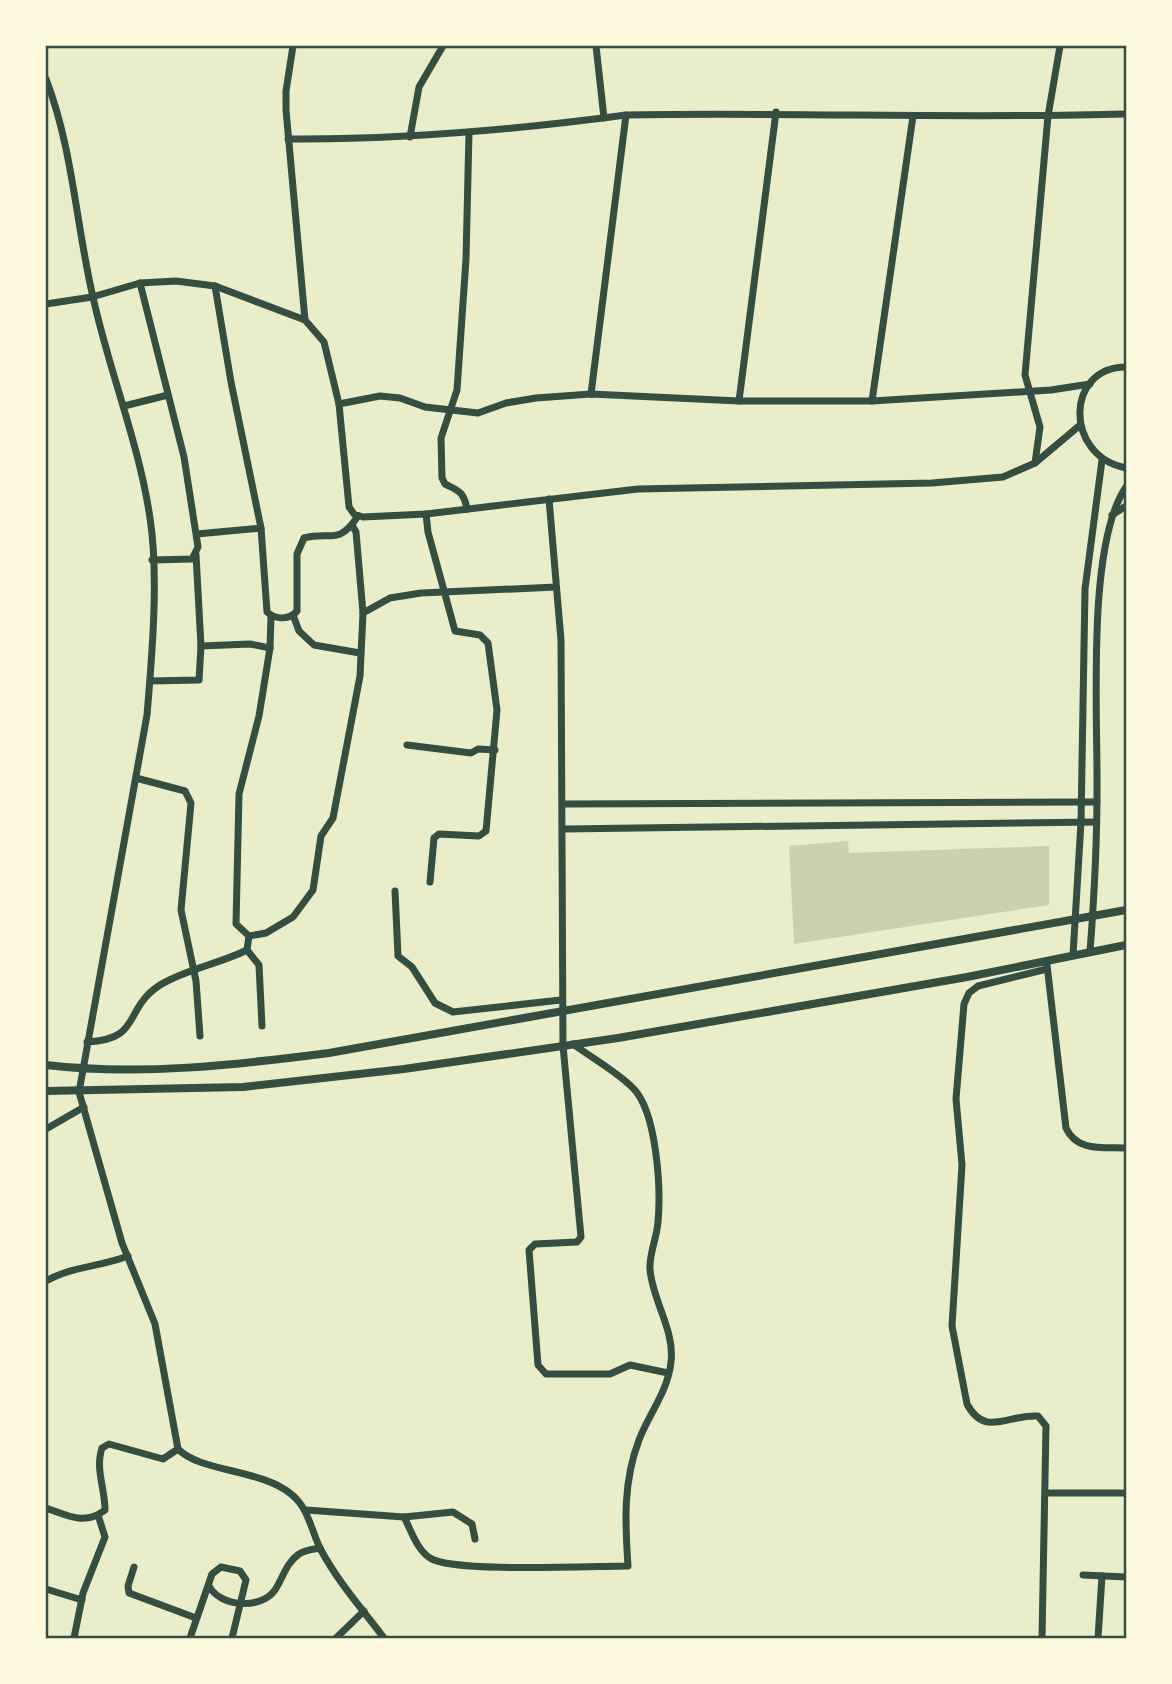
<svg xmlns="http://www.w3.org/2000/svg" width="1172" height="1684" font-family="Jost,sans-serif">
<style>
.green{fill:#cad2ad}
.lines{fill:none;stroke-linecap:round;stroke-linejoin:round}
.minor{stroke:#344e41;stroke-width:7}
.tertiary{stroke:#344e41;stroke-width:8}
.neatline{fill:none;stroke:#344e41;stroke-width:2.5}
</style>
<rect width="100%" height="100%" fill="#e9edc9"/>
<!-- green -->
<polygon class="green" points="848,841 849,853 1049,846 1049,905 794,944 789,846"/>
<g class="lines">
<!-- minor -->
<g class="minor">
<polyline points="293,46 286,91 286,110 305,320"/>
<polyline points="596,46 604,118"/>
<path d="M 46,79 C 73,149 76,225 93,297 C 109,371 139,443 150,518 C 159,576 152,656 147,715 L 79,1092 L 122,1243 L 155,1324 L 178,1449 C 200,1472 261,1469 291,1494 C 309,1508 311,1531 321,1550 C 338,1582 363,1610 384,1638"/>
<polyline points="410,137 419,87 443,46"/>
<path d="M 288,139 C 401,140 513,130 626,115"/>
<polyline points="140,283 184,457 198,547 192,559 152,560"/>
<path d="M 215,286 L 231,382 L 261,528 L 267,612 C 276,620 290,620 297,611 L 297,554 L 304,538 C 331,531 338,546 358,516"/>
<polyline points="46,304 92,297 140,283 176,281 215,286 305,320 324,342 339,404 349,507 354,514 363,517 426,514 638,489 932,483 1003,477 1035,463 1079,426"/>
<path d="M 1126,367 C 1065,367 1064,456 1126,468"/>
<path d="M 591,394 L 626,115 C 793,112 960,119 1126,114"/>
<polyline points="739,401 776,112"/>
<polyline points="872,401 913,116"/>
<polyline points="339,404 380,396 400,398 425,407 478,413 506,403 536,398 591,394 739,401 872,401 1051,390 1090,384"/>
<polyline points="124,406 168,395"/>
<polyline points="1035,463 1040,427 1025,375 1048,116 1060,46"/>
<polyline points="549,499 561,640 563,1046 581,1237 577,1242 535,1244 529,1250 538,1365 546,1374 610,1374 630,1365 668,1373"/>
<path d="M 467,509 C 464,492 459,491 445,484 L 442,478 L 441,438 L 457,390 L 466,259 L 469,133"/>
<polyline points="426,514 428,532 455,631 480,635 488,643 497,710 486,831 479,836 439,834 434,838 430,882"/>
<polyline points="1112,515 1126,506"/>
<polyline points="197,534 261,528"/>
<polyline points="196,555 201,646 250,644 270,648 271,616"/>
<polyline points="363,613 390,598 421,593 556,587"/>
<polyline points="293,615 299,631 314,645 360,653"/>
<polyline points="150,681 199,680 201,646"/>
<polyline points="407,745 471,753 478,749 495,750"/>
<polyline points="136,778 185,791 191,803 181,910 196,981 200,1036"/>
<polyline points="564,804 1097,802"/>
<polyline points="564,829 1096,822"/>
<polyline points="395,891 398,956 412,967 435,1003 453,1012 561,1000"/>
<polyline points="249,936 266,933 293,917 313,890 321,836 333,818 360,676 363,613 356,532 352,525"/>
<path d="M 1090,952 C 1094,899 1097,845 1097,792 C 1098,718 1086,545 1126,487"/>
<polyline points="1073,955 1081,822 1085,589 1102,460"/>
<path d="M 1047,965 L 1066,1128 C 1077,1152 1103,1147 1126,1148"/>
<polyline points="262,1026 259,965 247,950 249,936 236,924 239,794 259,716 270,648"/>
<path d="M 87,1042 C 143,1039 122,1010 160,985 C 186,969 219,964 247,950"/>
<polyline points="46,1129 84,1107"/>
<path d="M 46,1281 C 72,1266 100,1267 128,1256"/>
<polyline points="1047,1493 1126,1493"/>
<path d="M 46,1508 C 67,1515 85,1526 105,1510 C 105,1488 95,1469 102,1448 L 109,1444 L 163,1459 L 178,1449"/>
<polyline points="306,1510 404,1517 453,1512 472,1524 475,1539"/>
<path d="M 404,1517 C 411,1530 417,1550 430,1558 C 452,1573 593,1566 628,1566 C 625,1522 623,1482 639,1440 C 649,1414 668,1391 671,1362 C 675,1330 652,1300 650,1269 C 649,1254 657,1237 658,1222 C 661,1189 657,1112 633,1088 C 616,1071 592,1058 573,1044"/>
<polyline points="134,1567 128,1586 129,1593 196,1618"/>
<polyline points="1083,1575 1126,1577"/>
<path d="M 209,1586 C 220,1607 261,1610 275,1590 C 283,1578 286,1563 299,1554 C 304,1550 314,1549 320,1548"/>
<polyline points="46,1589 82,1600"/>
<polyline points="74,1638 83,1593 105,1537 98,1515"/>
<polyline points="190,1638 212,1574 221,1567 240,1571 246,1580 232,1638"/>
<polyline points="336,1638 364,1611"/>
<path d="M 1042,1638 L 1046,1426 L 1038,1416 C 1008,1414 985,1438 967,1404 L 952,1326 L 962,1165 L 956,1099 L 964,1004 L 969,993 L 978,986 L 1047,969"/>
<polyline points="1098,1638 1102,1576"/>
</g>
<!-- tertiary -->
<g class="tertiary">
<path d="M 46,1065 C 139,1076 236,1065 329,1053 L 1126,910"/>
<polyline points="46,1091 243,1087 404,1069 618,1038 967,977 1126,945"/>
</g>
</g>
<!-- border -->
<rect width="1172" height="1684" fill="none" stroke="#fefae0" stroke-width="94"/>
<rect x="47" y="47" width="1078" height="1590" class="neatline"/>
</svg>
